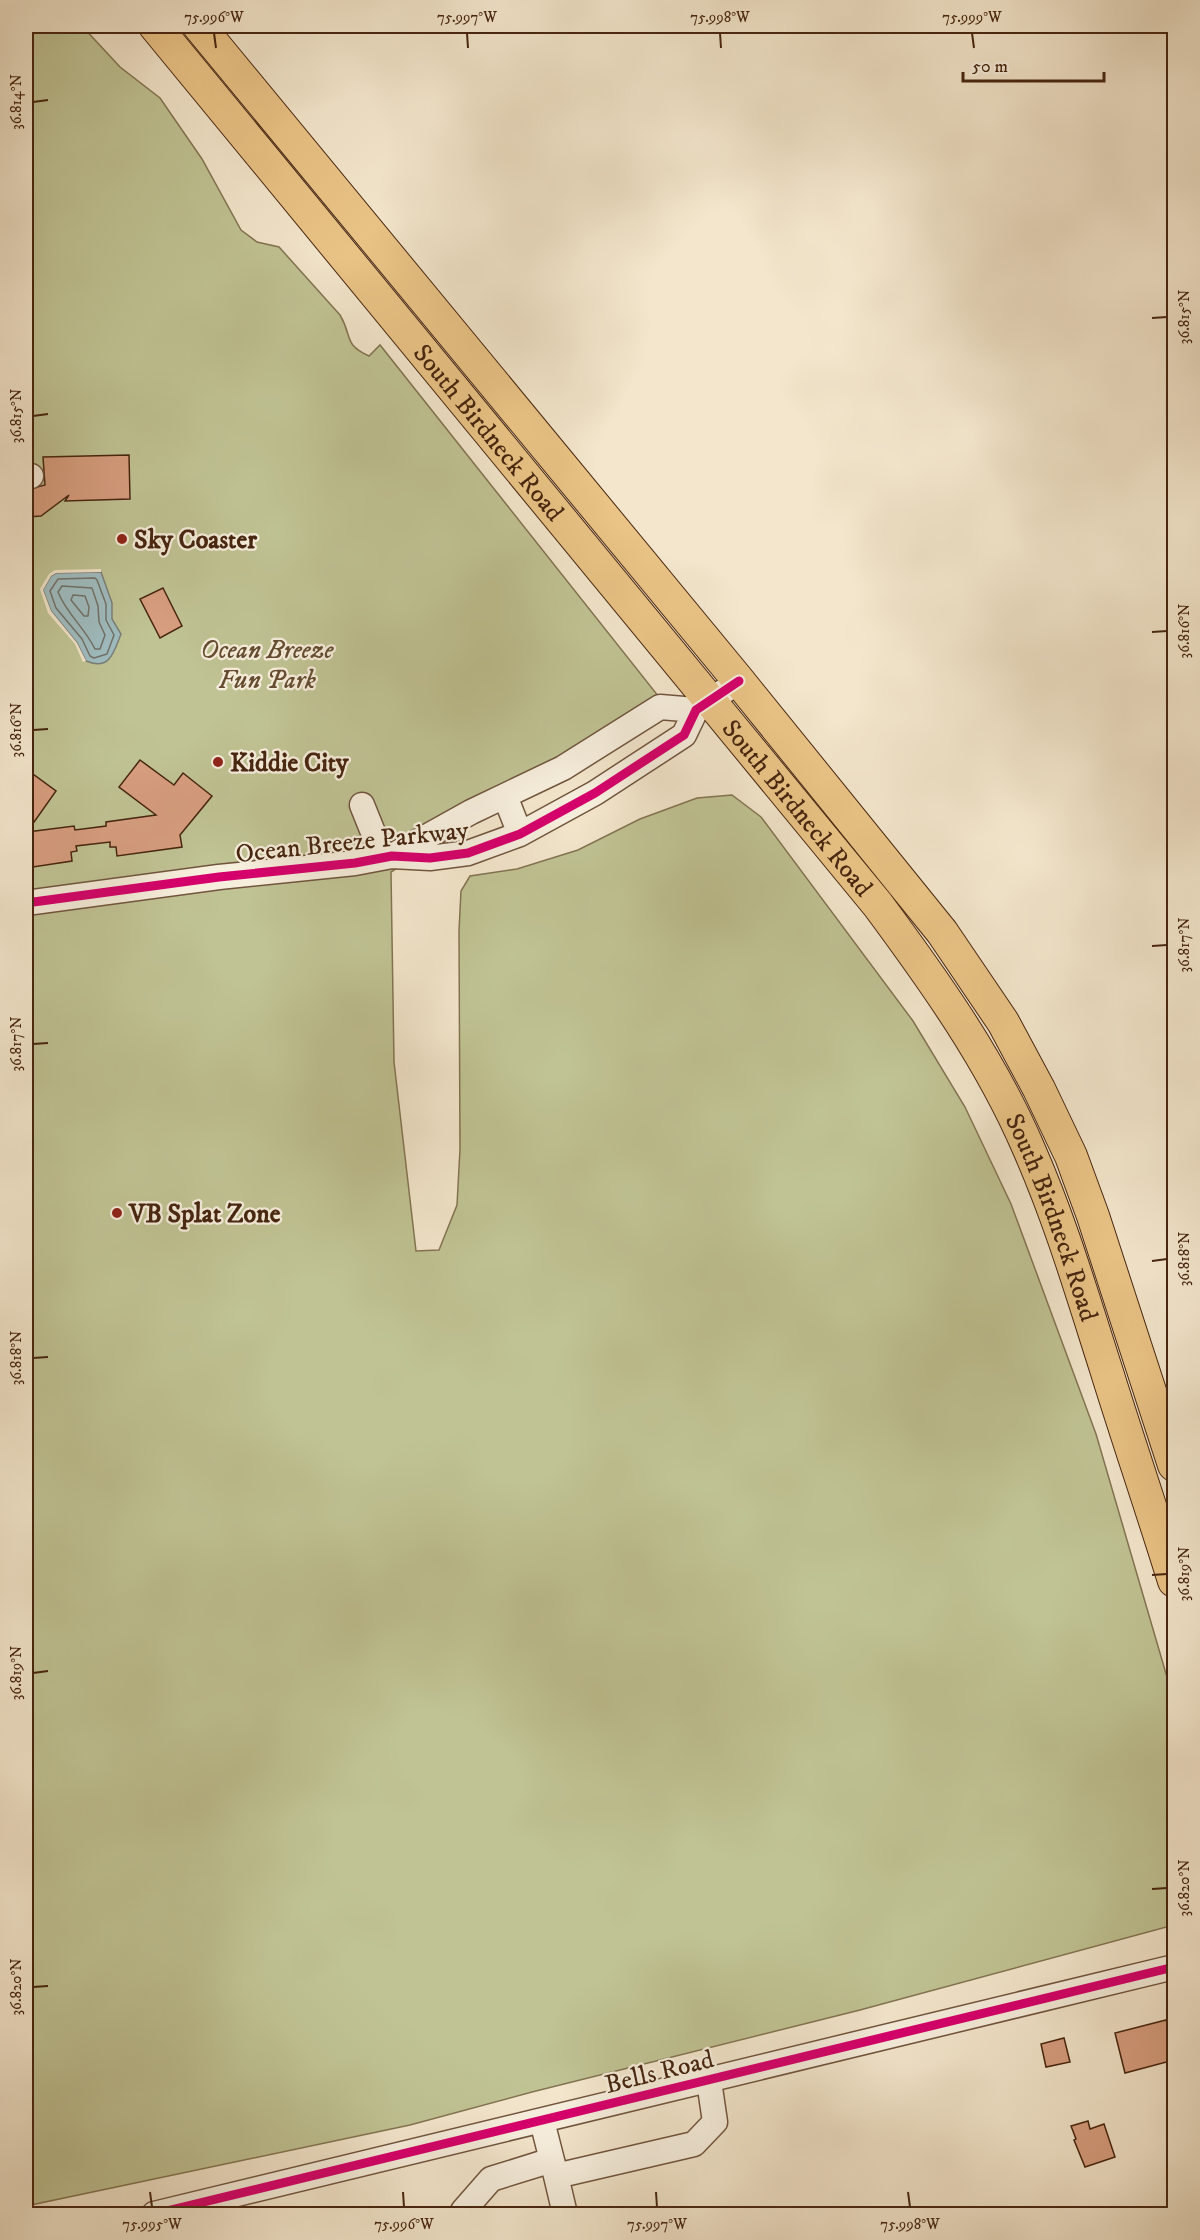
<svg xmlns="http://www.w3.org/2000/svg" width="1200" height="2240" viewBox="0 0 1200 2240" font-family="'IM FELL DW Pica',serif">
<rect width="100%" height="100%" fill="#f3e6cc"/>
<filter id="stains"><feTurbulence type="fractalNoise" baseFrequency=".00333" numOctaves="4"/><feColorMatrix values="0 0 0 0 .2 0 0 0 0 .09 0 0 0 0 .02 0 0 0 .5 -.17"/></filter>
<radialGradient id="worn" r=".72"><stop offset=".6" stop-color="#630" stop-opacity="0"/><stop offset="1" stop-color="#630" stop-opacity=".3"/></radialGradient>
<!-- green -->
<path fill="#c0c394" stroke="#837452" stroke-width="1.5" d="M26,26H82L120,67L160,98L202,159L241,230L257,242L279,247L340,315C353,337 343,344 369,356L380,345L659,697L391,872L394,1062L416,1251L439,1250L457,1205L460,1149L459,931L461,891L470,876L517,869L578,850L640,819L697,798L732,795L761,817L913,1021L965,1107L1011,1204L1096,1434L1174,1701V1925L860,2010L532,2092L410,2125L26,2206Z"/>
<!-- water -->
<path fill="#9fbdc1" stroke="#7b807a" stroke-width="1.5" d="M101,572L112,603V619L121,634C114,652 110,671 86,661L77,643L51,611L43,590L51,576L56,573Z"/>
<!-- pier -->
<path fill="#f3e6cc" d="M101,569V572L56,573L51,576L43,590L51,611L77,643L86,661L83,662L75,644L48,613L40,589L49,574L55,570Z"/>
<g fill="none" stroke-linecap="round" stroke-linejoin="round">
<!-- shore -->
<path stroke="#727168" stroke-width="1.5" d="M95,578L97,580L106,604V620L114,635L107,654L94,658L90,656L82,639L56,608L50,591L58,579Z
M62,586L92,588L98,606L99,622L105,635L100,649H95C85,628 66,613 58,592Z
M73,595L85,596L89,607L88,616H84L71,600Z"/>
</g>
<!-- building -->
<path fill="#d79e7f" stroke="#46250f" stroke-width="1.5" d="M129,455L130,499L65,501L69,495L41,516L26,517V490L45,485L43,457Z
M163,588L182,626L160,638L140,599Z
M140,760L174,785L183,773L212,796L180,835L182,847L117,856L116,847H110V842L76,846L77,851L71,852L72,861L33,867L31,853L26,854V769L56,791L27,832L74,826L75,830L106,826V822L156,815L119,787Z
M1166,2020L1174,2047L1171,2048L1174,2060L1125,2073L1115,2033Z
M1064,2038L1070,2062L1046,2067L1041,2044Z
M1088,2121L1090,2129L1104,2124L1115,2157L1085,2167L1074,2140L1076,2139L1071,2126Z"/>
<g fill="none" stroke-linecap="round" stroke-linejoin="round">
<!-- minor casing -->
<g stroke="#71553e" stroke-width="27">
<path id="minor" d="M26,476H31
M505,796L520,834
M362,805L383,857
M392,856L471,812L563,768L660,707L696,710
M26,903L219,877L355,863L392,856L430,858L468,853L520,834L595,793L684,735L696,710L739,681
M542,2121L556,2176L694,2144L715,2122L709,2081
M556,2176L565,2214
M154,2214L1174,1967
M463,2214V2211L491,2179L552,2160"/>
</g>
<!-- major casing -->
<g stroke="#46250f" stroke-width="34">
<g id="major">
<path id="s1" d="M155,26L878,905C935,982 990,1059 1028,1147C1060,1219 1082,1294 1106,1369C1128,1440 1152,1510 1174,1581"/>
<path d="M199,26L739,681L942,932L1003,1022L1039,1089L1071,1156L1093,1216L1174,1465"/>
</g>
</g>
<!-- minor -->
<use href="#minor" stroke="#f7efde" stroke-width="24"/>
<!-- major -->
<use href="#major" stroke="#eac386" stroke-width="32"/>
<!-- cycleway casing -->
<g stroke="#f7efde" stroke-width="13">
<path id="cycleway" d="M26,903L219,877L355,863L392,856L430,858L468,853L520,834L595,793L684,735L696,710L739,681
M154,2214L1174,1967"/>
</g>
<!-- cycleway -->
<use href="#cycleway" stroke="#d6006c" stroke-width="9"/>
</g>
<!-- ticks -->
<path fill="none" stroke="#46250f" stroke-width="2" d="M214,33L216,48M467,33L468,48M720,33L721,48M972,33L974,48M33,102L48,100M1152,318L1167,317M33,416L48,414M1152,632L1167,631M33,730L48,729M1152,946L1167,945M33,1044L48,1043M1152,1261L1167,1259M33,1358L48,1357M1152,1575L1167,1574M33,1673L48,1671M1152,1889L1167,1888M33,1987L48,1986M150,2192L152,2207M403,2192L404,2207M656,2192L657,2207M908,2192L910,2207"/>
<!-- markers -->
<g fill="#8f2418" stroke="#f7efde" stroke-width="2">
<circle cx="122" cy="539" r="6"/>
<circle cx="218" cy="762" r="6"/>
<circle cx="117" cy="1213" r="6"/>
</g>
<g text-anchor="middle" stroke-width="4.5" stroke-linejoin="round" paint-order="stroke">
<!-- street labels -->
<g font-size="26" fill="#46250f" stroke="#f7efde">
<text dy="9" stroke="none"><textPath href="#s1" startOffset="526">South Birdneck Road</textPath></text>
<text dy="9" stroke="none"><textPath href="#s1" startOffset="1012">South Birdneck Road</textPath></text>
<text transform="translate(352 841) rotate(-6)" y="9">Ocean Breeze Parkway</text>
<text dy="9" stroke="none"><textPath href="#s1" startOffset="1498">South Birdneck Road</textPath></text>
<text transform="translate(659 2071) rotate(-14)" y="9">Bells Road</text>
</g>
<!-- poi labels -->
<g font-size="26" font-weight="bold" fill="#46250f" stroke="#f7efde" text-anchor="start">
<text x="134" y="548">Sky Coaster</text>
<text x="230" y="771">Kiddie City</text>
<text x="129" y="1222">VB Splat Zone</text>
</g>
<!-- park labels -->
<g font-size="26" font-style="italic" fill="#644c30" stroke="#f7efde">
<text x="267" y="658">Ocean Breeze<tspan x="267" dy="30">Fun Park</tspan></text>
</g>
</g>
<!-- margin -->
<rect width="1200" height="2240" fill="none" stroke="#f3e6cc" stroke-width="66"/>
<!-- scale -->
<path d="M963 72v9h141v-9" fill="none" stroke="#46250f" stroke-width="3"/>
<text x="972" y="72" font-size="18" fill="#46250f" stroke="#f7efde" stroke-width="4.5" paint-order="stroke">50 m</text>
<rect x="33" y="33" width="1134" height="2174" fill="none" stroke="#46250f" stroke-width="2"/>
<g font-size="15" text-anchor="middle" fill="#46250f">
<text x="214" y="22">75.996°W</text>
<text x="467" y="22">75.997°W</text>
<text x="720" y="22">75.998°W</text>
<text x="972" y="22">75.999°W</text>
<text transform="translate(16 102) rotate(-90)" y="5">36.814°N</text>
<text transform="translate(1184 317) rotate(-90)" y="5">36.815°N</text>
<text transform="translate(16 416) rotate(-90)" y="5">36.815°N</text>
<text transform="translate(1184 631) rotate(-90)" y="5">36.816°N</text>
<text transform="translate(16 730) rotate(-90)" y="5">36.816°N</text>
<text transform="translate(1184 945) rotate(-90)" y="5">36.817°N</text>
<text transform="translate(16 1044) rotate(-90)" y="5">36.817°N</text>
<text transform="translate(1184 1259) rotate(-90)" y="5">36.818°N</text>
<text transform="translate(16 1358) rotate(-90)" y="5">36.818°N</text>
<text transform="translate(1184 1574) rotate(-90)" y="5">36.819°N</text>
<text transform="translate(16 1673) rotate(-90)" y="5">36.819°N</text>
<text transform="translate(1184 1888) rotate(-90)" y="5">36.820°N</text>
<text transform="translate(16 1987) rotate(-90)" y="5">36.820°N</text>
<text x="152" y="2229">75.995°W</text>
<text x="404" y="2229">75.996°W</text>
<text x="657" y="2229">75.997°W</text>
<text x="910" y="2229">75.998°W</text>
</g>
<rect width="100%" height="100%" filter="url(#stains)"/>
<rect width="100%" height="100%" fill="url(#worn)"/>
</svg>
